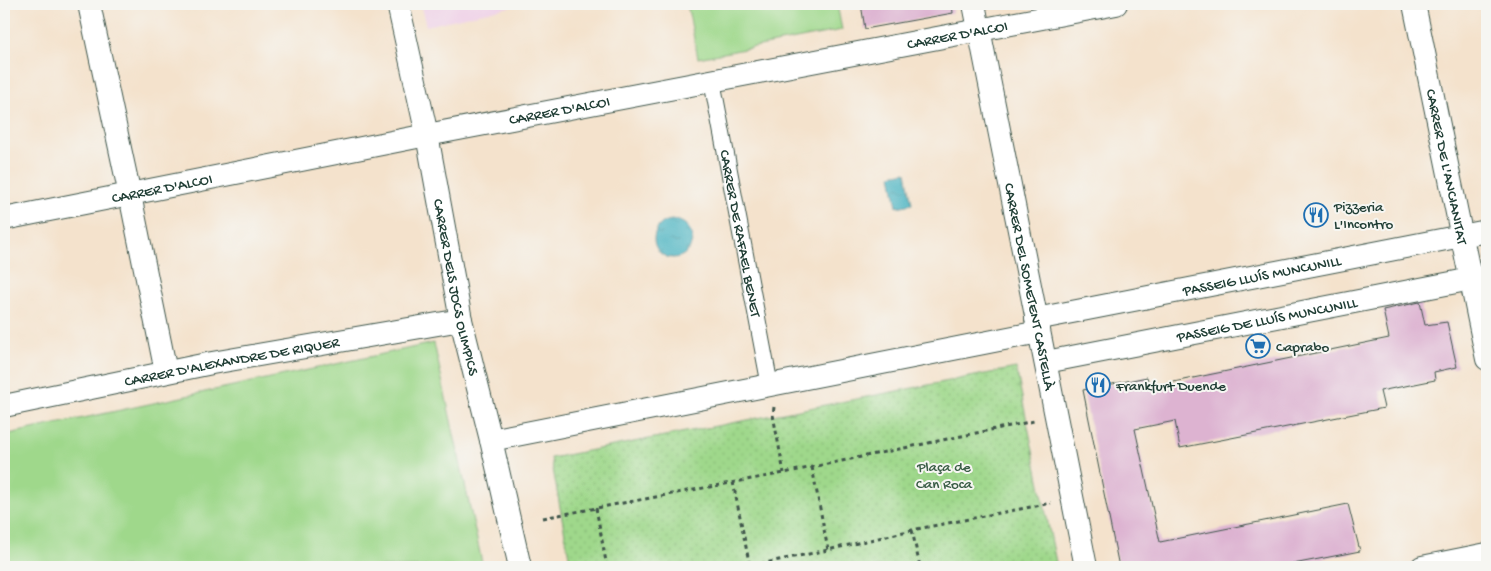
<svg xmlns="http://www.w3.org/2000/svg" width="1491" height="571" viewBox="0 0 1491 571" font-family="'Gochi Hand',sans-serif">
<defs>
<pattern id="park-dots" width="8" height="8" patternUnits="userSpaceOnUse" patternTransform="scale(1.25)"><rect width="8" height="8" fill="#9fd88b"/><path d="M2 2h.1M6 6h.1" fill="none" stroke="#88ba79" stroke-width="1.8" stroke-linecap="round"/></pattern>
<pattern id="water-ripples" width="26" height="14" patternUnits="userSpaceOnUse" patternTransform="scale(1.25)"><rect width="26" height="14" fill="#42b0bf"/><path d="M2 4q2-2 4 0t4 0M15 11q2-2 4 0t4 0" fill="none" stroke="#37909c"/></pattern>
</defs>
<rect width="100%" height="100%" fill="#f6f6f2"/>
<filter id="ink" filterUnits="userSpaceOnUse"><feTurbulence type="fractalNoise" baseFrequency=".02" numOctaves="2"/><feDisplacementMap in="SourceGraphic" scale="10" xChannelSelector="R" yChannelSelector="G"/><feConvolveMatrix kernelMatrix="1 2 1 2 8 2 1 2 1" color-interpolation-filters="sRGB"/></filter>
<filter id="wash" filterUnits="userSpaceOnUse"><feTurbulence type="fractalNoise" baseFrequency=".0096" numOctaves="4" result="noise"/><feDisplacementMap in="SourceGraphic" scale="20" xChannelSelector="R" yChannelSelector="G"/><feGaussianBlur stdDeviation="1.12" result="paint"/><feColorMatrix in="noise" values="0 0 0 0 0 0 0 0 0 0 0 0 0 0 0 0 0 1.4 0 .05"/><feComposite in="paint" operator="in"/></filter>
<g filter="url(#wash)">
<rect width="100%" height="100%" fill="#f4e2cc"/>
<!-- built -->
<path fill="#efd0e7" d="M421,4H522L426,26Z"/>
<!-- grass -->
<path fill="#9fd88b" stroke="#5f8a60" d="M687,4H837L842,30L698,58Z
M434,343L483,567H4V435Z"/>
<!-- park -->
<path fill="url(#park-dots)" stroke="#5f8a60" d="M1016,368L1057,567H571L551,458Z"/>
<!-- water -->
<path fill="url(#water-ripples)" stroke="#30767a" d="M906,172L912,204L897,207L891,175Z
M654 239a19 19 0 1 1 38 0a19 19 0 1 1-38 0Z"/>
<g id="blocks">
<!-- building -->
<path fill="#ddb3d1" d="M861,4H952L953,13L865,29Z
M1420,302L1425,325L1447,322L1457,367L1434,372L1435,380L1380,391L1384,408L1180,448L1175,421L1135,429L1160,542L1348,504L1360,551L1278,567H1119L1083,390L1147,377L1149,387L1389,338L1383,310Z"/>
</g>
</g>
<g filter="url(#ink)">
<use href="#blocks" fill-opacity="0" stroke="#3f564b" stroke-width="1"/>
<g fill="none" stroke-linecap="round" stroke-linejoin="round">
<!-- pedestrian casing -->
<g stroke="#3f564b" stroke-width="18">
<g id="pedestrian">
<path id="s1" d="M712,81L770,386"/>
</g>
</g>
<!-- minor casing -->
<g stroke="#3f564b" stroke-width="24">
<g id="minor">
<path d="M89,4L130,195L166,372"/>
<path id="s2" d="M398,4L427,135L461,320L491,440L520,567"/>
<path id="s3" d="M974,4L1086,567"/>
<path id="s4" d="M1414,4L1487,359"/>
<path id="s5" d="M4,219L427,135L1116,4"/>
<path id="s6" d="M1036,319L1487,231"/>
<path id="s7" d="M1046,362L1487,276"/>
<path id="s8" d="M4,406L212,363L461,320"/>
<path d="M491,440L1039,332"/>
<path d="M1422,567L1487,554"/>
</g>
</g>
<!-- path -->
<path stroke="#3f564b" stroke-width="3" stroke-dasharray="4 4" stroke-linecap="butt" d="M774,407L773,415L784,473
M812,467L828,550
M733,482L750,567
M596,508L607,567
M543,518L784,473L1034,421
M912,530L920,567
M745,567L828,550L912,530L1051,503"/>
<!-- pedestrian -->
<use href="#pedestrian" stroke="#fff" stroke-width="16"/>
<!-- minor -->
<use href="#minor" stroke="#fff" stroke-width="22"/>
</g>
</g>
<!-- icons -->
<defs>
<g id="restaurant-ring" transform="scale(1.25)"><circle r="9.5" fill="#f6f6f2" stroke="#1f6fb2" stroke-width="1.5"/><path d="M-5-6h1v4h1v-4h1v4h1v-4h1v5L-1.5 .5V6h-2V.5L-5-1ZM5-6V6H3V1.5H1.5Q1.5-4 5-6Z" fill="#1f6fb2"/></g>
<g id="supermarket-ring" transform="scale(1.25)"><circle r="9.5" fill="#f6f6f2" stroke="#1f6fb2" stroke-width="1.5"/><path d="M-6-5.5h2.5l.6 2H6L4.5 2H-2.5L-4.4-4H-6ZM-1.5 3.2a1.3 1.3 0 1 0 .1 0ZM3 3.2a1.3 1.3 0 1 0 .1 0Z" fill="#1f6fb2"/></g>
</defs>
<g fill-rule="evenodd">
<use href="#restaurant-ring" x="1316" y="215"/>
<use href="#supermarket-ring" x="1258" y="346"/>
<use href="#restaurant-ring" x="1098" y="385"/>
</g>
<g text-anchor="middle" stroke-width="4" stroke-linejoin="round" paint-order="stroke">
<!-- street labels -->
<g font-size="15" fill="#1f3d34" stroke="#f6f6f2">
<text dy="5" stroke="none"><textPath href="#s5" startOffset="971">CARRER D'ALCOI</textPath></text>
<text dy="5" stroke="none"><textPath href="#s5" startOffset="566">CARRER D'ALCOI</textPath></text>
<text dy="5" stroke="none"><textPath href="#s4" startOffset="166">CARRER DE L'ANCIANITAT</textPath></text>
<text dy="5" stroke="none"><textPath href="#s5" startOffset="161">CARRER D'ALCOI</textPath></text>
<text dy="5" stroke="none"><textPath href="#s1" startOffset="155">CARRER DE RAFAEL BENET</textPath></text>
<text dy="5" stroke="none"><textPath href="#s6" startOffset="230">PASSEIG LLUÍS MUNCUNILL</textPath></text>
<text dy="5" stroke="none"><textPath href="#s3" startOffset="288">CARRER DEL SOMETENT CASTELLÀ</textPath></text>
<text dy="5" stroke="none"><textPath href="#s2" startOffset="289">CARRER DELS JOCS OLIMPICS</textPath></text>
<text dy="5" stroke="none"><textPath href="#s7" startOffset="225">PASSEIG DE LLUÍS MUNCUNILL</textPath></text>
<text dy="5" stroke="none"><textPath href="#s8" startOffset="232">CARRER D'ALEXANDRE DE RIQUER</textPath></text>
</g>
<!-- poi labels -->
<g font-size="15" fill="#1f3d34" stroke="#f6f6f2" text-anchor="start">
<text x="1334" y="211">Pizzeria<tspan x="1334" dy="17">L'Incontro</tspan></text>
<text x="1276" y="351">Caprabo</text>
<text x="1116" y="390">Frankfurt Duende</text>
</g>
<!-- park labels -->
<g font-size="15" fill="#395c45" stroke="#f6f6f2">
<text x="944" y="471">Plaça de<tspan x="944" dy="17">Can Roca</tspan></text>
</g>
</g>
<!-- margin -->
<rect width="1491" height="571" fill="none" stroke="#f6f6f2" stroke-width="20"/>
</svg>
